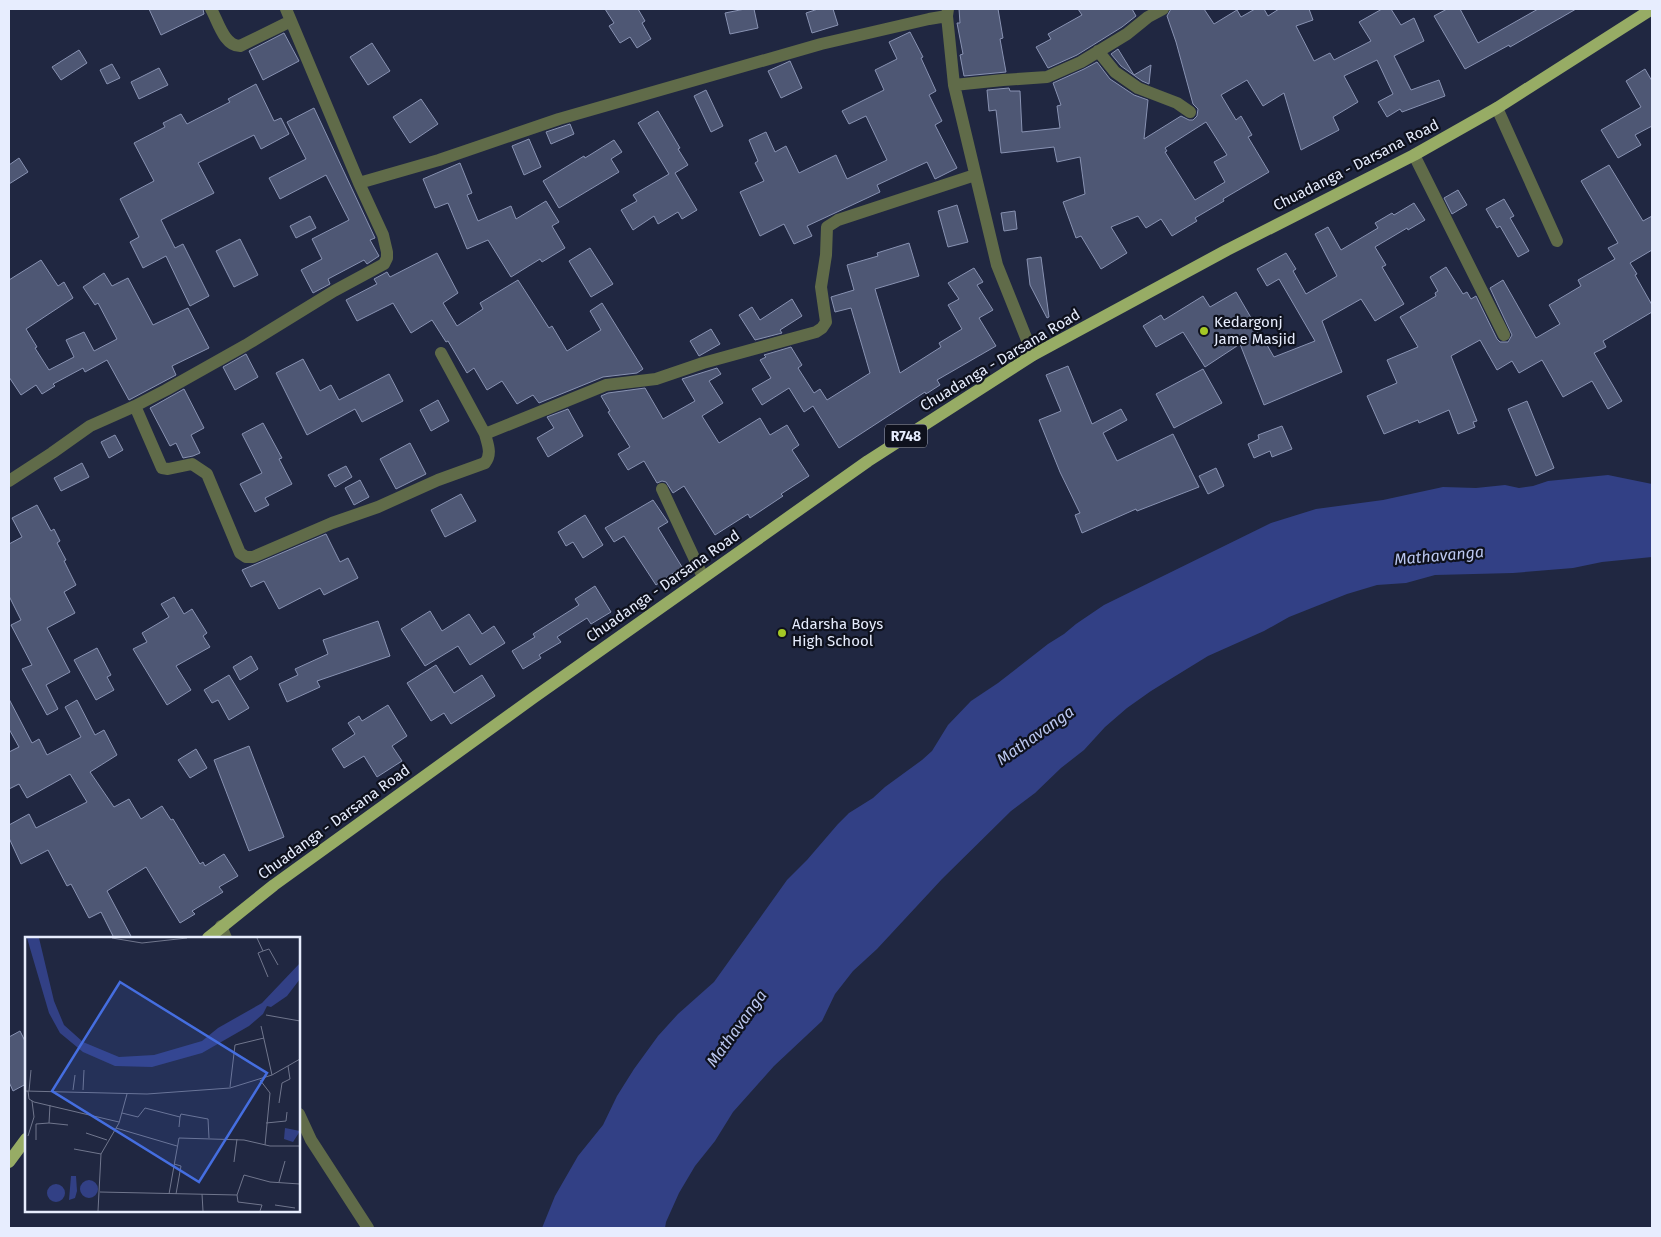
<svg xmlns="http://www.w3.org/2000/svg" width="1661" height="1237" viewBox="0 0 1661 1237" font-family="'Fira Sans',sans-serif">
<rect width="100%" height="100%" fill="#202741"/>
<!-- water -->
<path fill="#324085" d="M1608,475L1652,484V557L1602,562L1573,568L1513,573L1435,575L1406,583L1377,585L1347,594L1289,617L1264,631L1208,656L1151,691L1127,708L1105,727L1084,750L1061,768L1035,793L1011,811L942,879L877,949L853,971L835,994L822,1021L774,1066L733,1112L715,1141L695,1166L679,1193L666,1222L665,1228H542L555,1196L578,1156L603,1125L617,1096L634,1069L658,1036L678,1014L714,982L787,880L807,860L838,824L849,813L873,798L885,787L922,760L932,751L948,725L971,701L998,683L1048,644L1064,634L1076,624L1104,605L1271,523L1316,509L1383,500L1443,487L1476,488L1505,485L1519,488L1533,486L1548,481Z"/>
<!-- building -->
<path fill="#4e5774" stroke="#8892b2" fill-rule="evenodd" d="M149,9H203L204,14L161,35Z
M605,9H638L645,21L642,23L651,39L637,48L630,37L620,43L609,26L614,23Z
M745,9H754L758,28L730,34L725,13Z
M818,9H833L838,25L812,33L806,13Z
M959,9H998L1003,38L1000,39L1006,72L964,76L960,55L963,54L957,23H960Z
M1078,9H1132L1136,16L1122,27L1077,55L1048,68L1036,47L1051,39L1048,34L1082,15Z
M1171,9H1204L1214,24L1237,10L1241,17L1255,9H1264L1268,16L1279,9H1309L1313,20L1296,26L1314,61L1330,53L1334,60L1371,41L1359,22L1382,9H1391L1401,25L1414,18L1424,41L1394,56L1411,90L1439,80L1445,96L1402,112L1400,109L1387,117L1378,102L1393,94L1377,60L1344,76L1358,102L1333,117L1339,130L1301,150L1284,93L1263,106L1247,80L1221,95L1236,120L1241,116L1252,135L1248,137L1269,172L1223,199L1224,201L1195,218L1197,221L1172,236L1161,219L1146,228L1138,216L1111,227L1127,253L1101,269L1081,236L1076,238L1063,202L1085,194L1080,157L1057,162L1054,147L1001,153L996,110L989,111L987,90L1009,88L1010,91H1020L1022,132L1060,128L1057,106L1061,105L1053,83L1084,69L1097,62L1110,79L1134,95L1148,100L1144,139L1181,116L1189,120H1193L1197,116L1198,109L1193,104L1176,42L1167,16ZM1206,122L1227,155L1214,162L1225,182L1195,200L1165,152L1167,151L1165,148Z
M1447,9H1460L1478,43L1538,9H1576L1510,47L1509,45L1465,69L1434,16Z
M910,32L923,57L921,58L936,91L929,95L942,121L935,125L957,168L935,179L927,162L877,185L880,192L807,226L812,236L794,244L784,224L760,236L740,192L764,181L755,163L758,161L749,140L766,132L775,152L786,146L799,173L836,155L847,179L887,160L866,116L849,124L842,111L884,90L875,70L897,59L889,42Z
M284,33L299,61L263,80L249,51Z
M372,43L390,71L368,85L350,57Z
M1118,49L1134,75L1151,65L1149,84L1142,81L1121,66L1111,54Z
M79,50L87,63L61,80L52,67Z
M790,61L802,88L781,98L768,71Z
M112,64L120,78L107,84L100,70Z
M159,68L168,85L139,99L131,82Z
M1645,69L1652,81V126L1635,135L1641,145L1618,158L1601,130L1641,107L1626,81Z
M256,84L274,121L281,118L289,134L261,149L254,135L198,163L214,193L161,220L175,248L183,244L209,296L190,306L166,256L143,268L130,242L139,237L120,199L154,181L134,143L165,127L163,123L181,114L187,124L230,102L228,99Z
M706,90L723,126L711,132L694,96Z
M421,99L438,124L410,143L393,117Z
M314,108L375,238L370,240L379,256L367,264L364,260L328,279L330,284L313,293L301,270L322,259L312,239L349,220L326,175L280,199L269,178L306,159L287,122Z
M658,111L680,148L678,149L688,165L675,173L697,210L682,219L678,212L658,224L654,216L633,230L621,210L637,201L633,195L669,174L638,123Z
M570,124L574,134L551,144L546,132Z
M529,139L541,167L524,175L512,146Z
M614,140L622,152L611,159L619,172L559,208L543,181L584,156L585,158Z
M19,158L28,172L9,184V165Z
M460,163L472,193L467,195L478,221L511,206L516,219L546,201L559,222L552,226L565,248L542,262L540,259L511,277L488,240L467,249L448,203L435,208L423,179Z
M1609,165L1643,221L1652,216V250L1630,263L1637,274L1635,275L1652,305V312L1603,341L1606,347L1594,353L1622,401L1608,409L1592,381L1563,397L1542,360L1519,373L1512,361L1497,370L1480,340L1451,356L1477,421L1473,422L1475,427L1458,434L1449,410L1419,423L1418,420L1384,434L1367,396L1397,383L1387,360L1418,347L1400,317L1436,296L1435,293L1438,291L1430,277L1446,267L1463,294L1467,292L1471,299L1476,296L1497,339L1500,342H1508L1512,335L1490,288L1503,280L1536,338L1560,324L1549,305L1581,286L1578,280L1615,259L1608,248L1618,243L1581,181Z
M1458,190L1467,205L1452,214L1444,198Z
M1504,199L1514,216L1510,218L1529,251L1518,257L1500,226L1497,228L1486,209Z
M1414,203L1425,220L1408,230L1407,228L1375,247L1386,265L1382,267L1404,304L1375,321L1361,299L1322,321L1342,372L1264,405L1240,344L1205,367L1183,332L1156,347L1143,326L1161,315L1164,320L1203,296L1210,307L1236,292L1274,357L1315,341L1279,279L1267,286L1257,269L1286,253L1296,269L1293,271L1306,294L1337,276L1315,234L1328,227L1341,250L1378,228L1375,223L1392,213L1394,215Z
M957,205L968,242L948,247L938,211Z
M1015,211L1017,229L1004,231L1001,213Z
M310,216L316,228L296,238L290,226Z
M240,239L258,275L234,287L216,251Z
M909,243L919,276L875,289L900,373L941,347L939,343L962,329L948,305L959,299L948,283L974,268L983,282L977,285L993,310L979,318L996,346L937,380L940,385L926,394L925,392L839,448L813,406L804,412L789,388L762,405L752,389L771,378L760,360L766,357L764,355L791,347L802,365L798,368L814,393L820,389L827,400L870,373L851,308L835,312L831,297L854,290L847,265L878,256L877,253Z
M590,248L613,284L591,297L569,261Z
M437,253L458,293L443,303L457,326L483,309L480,303L518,280L549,328L552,326L567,351L601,330L590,311L602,303L643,369L637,373L603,377L539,403L533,395L517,404L502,381L487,390L474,368L467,373L448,341L446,342L432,320L411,333L393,303L357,321L346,300L377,284L374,279L387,272L390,277Z
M1041,257L1049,317L1047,318L1030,285L1027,259Z
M41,260L58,286L64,282L73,298L26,329L37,347L35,348L49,370L74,357L66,340L84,332L94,351L117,339L98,303L95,305L83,287L104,273L112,286L128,278L153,325L188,308L209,348L172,366L176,375L129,400L107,360L85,372L83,368L53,384L55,386L42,394L36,385L21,395L9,377V280Z
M792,299L802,316L780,330L782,333L755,340L739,315L752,307L760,320Z
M711,329L720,344L699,356L690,341Z
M246,354L258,377L235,390L223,367Z
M303,359L320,391L331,385L339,400L389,374L403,401L362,422L355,409L307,435L276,373Z
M1068,366L1092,424L1121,409L1127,420L1103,433L1117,461L1173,434L1199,487L1137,511L1136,509L1082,533L1075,515L1080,513L1060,472L1039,420L1061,411L1046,375Z
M717,368L721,374L709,381L723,403L702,416L719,443L760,418L770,435L787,425L799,445L792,450L809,476L781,494L783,496L750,518L748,514L715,535L684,486L673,493L666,482L662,481L657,483L644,461L628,470L618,454L630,447L608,412L610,411L601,396L608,393L645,388L663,419L695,401L682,379Z
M1203,369L1222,403L1174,428L1156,394Z
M184,389L204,428L191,435L200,453L193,456L183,458L176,443L170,446L150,408Z
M438,400L449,421L431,431L420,410Z
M1527,401L1554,468L1536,476L1508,409Z
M568,409L583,436L548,457L537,438L554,428L547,417Z
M263,423L282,458L279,459L292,484L265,498L269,505L255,512L240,484L262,473L242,434Z
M1282,426L1292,449L1272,457L1270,451L1254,458L1248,444L1259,439L1258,435Z
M115,435L123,450L109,458L101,442Z
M410,443L426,474L396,489L380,459Z
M82,463L89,477L61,491L54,478Z
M346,466L352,477L335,487L328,475Z
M1216,468L1224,486L1208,494L1199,476Z
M360,480L369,497L354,505L345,488Z
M461,494L476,521L445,537L431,510Z
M653,500L668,522L658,528L682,567L656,585L624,536L614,542L605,528Z
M37,505L51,531L54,529L60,541L57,543L66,560L64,561L76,585L64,592L75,613L47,628L70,672L46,685L58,709L47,715L22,669L32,665L11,625L21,620L9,596V544L22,537L12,518Z
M585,515L603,545L583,558L573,542L566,546L558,532Z
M326,534L340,562L348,558L358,578L324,595L320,588L279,609L264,581L251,587L242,570Z
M595,586L611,612L591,624L587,618L557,637L561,642L539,655L541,658L523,669L512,651L535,637L533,634L579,605L575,599Z
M174,597L184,614L192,609L207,633L203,636L210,647L176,666L191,690L167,705L133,649L147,642L142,633L169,617L161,604Z
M430,611L442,631L469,614L482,634L494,626L505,643L470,665L458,646L425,666L401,629Z
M378,621L390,656L317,681L320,687L287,702L279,684L298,675L295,669L328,654L323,640Z
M97,648L111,675L107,677L114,690L96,700L74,660Z
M251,656L258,669L240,680L233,667Z
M436,665L454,693L482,675L495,696L451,724L444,713L431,721L407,683Z
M229,675L249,708L229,720L218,700L212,703L204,690Z
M9,699L32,743L39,739L47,755L81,737L65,707L77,700L95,735L104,730L117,755L90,772L114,807L129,799L141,819L162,806L171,820L173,819L200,864L203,862L205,866L224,854L238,876L219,887L223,892L192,911L195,914L180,923L146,867L107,891L132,938H114L101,912L89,918L71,884L67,886L48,850L21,864L9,838V825L29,814L36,828L87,802L70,774L27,798L19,784L9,789V752L19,747L9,729Z
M388,705L407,736L392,746L402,761L377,777L364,756L344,768L332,749L355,734L348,723L359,716L362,721Z
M249,746L284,837L249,851L214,760Z
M196,749L207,768L190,778L178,760Z
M20,1031L26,1043V1084L13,1091L9,1082V1037Z"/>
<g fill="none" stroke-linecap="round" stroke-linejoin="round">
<!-- minor -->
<path stroke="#606b49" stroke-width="12" d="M211,9C218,21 224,46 240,46L291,21
M948,9L947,16L954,85L997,265L1033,355
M1098,51L1115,72L1138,88L1177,103L1190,112
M954,85L1003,80L1047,77L1081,62L1127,34L1148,17L1163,9
M1497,108L1557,241
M1414,155L1504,335
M359,183L439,160L559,119L821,44L929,19L947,16
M441,353L485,434L606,385L656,379L703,363L816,332L822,328L826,322L821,287L826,255L827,227L838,220L975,175
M135,406L162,468L168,469L192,464L207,474L240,553L246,557H253L332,523L378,507L438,480L485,463C492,454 488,445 485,434
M9,481L52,453L90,426L135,406L166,390L246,345L334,291L384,264L387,258V252L383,235L359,183L286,9
M662,489L703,577
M221,926L226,938
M299,1114L311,1140L368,1228"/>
<!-- major -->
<path stroke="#97ac65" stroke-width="12" d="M208,938L274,885L533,698L868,461L1033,355L1227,250L1414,155L1497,108L1652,9
M9,1162L26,1139"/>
</g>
<!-- markers -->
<g fill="#a4c825" stroke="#0e111d" stroke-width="2">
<circle cx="1204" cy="331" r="5"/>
<circle cx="782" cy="633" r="5"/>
</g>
<g text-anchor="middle" stroke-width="4.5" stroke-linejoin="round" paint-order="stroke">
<!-- shield labels -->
<rect fill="#0e111d" stroke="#a6abba" stroke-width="1" x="885" y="424.5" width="42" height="23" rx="4"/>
<g font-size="14" font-weight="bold" fill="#e7edfe">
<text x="906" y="441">R748</text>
</g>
<!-- street labels -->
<g font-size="15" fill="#e7edfe" stroke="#0e111d">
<text transform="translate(1356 165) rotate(-27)" y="5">Chuadanga - Darsana Road</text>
<text transform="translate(1000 360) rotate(-31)" y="5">Chuadanga - Darsana Road</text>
<text transform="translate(663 586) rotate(-35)" y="5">Chuadanga - Darsana Road</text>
<text transform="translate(334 822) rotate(-36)" y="5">Chuadanga - Darsana Road</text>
</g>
<!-- poi labels -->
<g font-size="15" fill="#e7edfe" stroke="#0e111d" text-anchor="start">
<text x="1214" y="327">Kedargonj<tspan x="1214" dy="17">Jame Masjid</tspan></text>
<text x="792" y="629">Adarsha Boys<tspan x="792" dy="17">High School</tspan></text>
</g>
<!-- water labels -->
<g font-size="16" font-style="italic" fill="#bbc7f0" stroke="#0e111d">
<text transform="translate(1439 555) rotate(-5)" y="6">Mathavanga</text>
<text transform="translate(1035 735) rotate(-35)" y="6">Mathavanga</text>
<text transform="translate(736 1028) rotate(-54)" y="6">Mathavanga</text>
</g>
</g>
<!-- overview -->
<g transform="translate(25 937)">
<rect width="275" height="275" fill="#202741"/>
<path d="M2,1H14L29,64L39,88L58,105L94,120L129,118L177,104L193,91L237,66L275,26V42L262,59L246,70L242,69L238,77L224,89L177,116L127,130L90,129L58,115L35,96L24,76ZM260,191L275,194L268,205L259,202ZM46,239H51L52,254L50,261L44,263ZM55 252a9 9 0 1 1 18 0a9 9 0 1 1-18 0ZM22 256a9 9 0 1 1 18 0a9 9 0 1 1-18 0Z" fill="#324085"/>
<path fill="none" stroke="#70768d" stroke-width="1" d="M87,1L117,6L162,1M232,1L238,14L244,12L253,28M238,14L233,16L243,40M241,78L275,84M236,89L247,138M235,143L245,156L240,208M205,150L210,108L239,101M48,153L50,138M58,153L59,133M0,154L122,157L205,151L247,138L275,122M3,154L4,162L9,165L94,185M4,154L6,133M254,166L257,146L265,142L263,129M97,176L113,180L120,171L155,180L154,190M155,180L156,177L183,182L184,201M24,186L43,188M241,186L261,184L262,175M91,191L152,209M61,196L82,203M3,199L9,180L7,164M11,203V187L24,186L25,168M49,212L76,217M209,225L212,202M149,227L156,229L151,257M254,245L260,224M75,255L212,258L213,265L237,268L235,274M144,257L154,201L219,203L245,209H275M177,257L178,274M212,258L219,238L245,245L275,247M250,268L270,271M73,274L76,217L94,186L102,157"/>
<path fill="#456ee0" fill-opacity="0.15" stroke="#456ee0" stroke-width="2.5" d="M95,45L242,136L174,245L27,154Z"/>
<rect width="275" height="275" fill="none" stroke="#e7edfe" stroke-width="2.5"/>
</g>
<!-- border -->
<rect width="1661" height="1237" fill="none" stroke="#e7edfe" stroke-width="20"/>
</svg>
